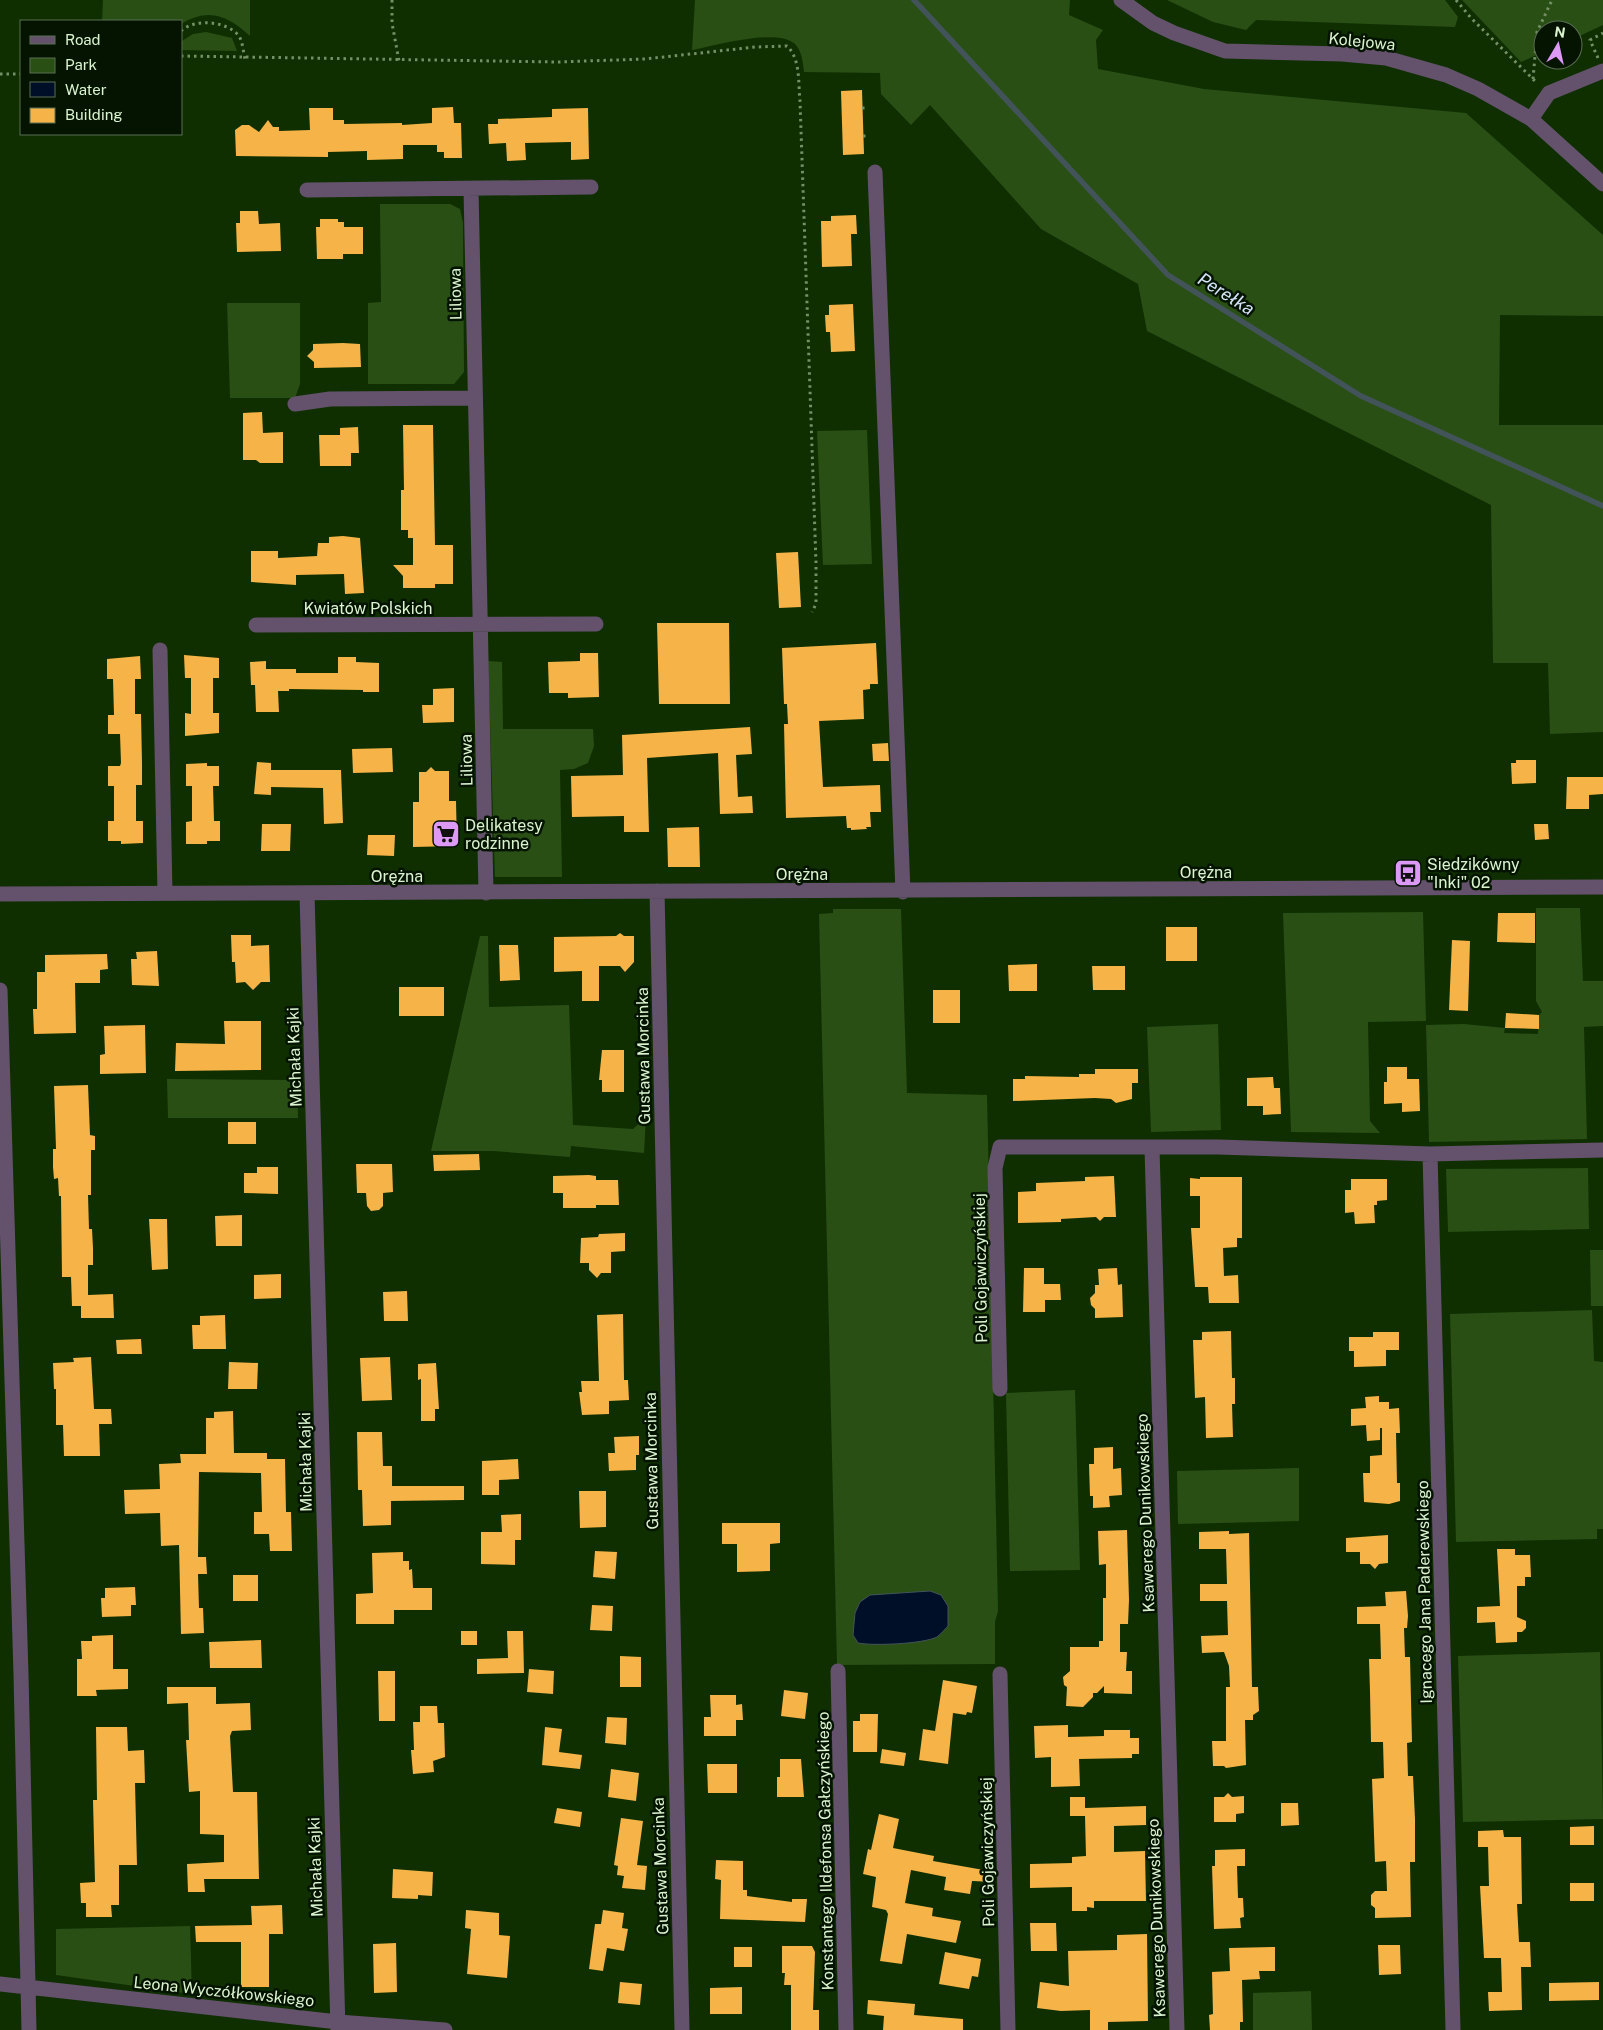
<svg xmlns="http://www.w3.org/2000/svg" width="1603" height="2030" viewBox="0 0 1603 2030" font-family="'Public Sans',sans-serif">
<rect width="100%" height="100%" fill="#0f2f00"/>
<!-- green -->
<path fill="#294f14" d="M103,0H250V36C228,16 209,7 181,24V21H102Z
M695,0H1070L1069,15L1103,30L1096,40L1098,69L1204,89L1466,113L1603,235V316L1500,315L1499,425H1603V732L1550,734L1548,663H1493L1491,505L1147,331L1138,284L1041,229L930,105L911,125L881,94L880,73L804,72C803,63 802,50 794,43C775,28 715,46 692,50Z
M1167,0H1445L1458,17L1455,27L1256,20L1246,30L1213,22Z
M1462,0H1603V25L1573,39V30H1543V52L1521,62Z
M206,32L232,38L237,51L181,50L182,41L193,34Z
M380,204H450L460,209L463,223L464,372L454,384H368V303L381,302Z
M227,303H300V384L295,398H230Z
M867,430L872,564L823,565L817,431Z
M488,661L502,662L503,729H593L594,746L588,763L574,769L560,770L562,877H495Z
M1536,908H1580L1583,981H1603V1026L1584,1027L1587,1139L1429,1142L1426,1025L1464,1024L1505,1028L1504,1033L1538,1034L1539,1015L1542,1012L1536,1001Z
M833,909H901L907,1093L987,1095L998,1611L995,1622V1664L837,1665L819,914L833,913Z
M1423,912L1426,1021L1368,1022L1370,1121L1380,1133L1291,1132L1283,913Z
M480,936H488L489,1007L569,1005L573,1125L633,1129L646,1117L644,1153L571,1146L570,1157L493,1151H431Z
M1218,1024L1221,1130L1151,1132L1147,1027Z
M167,1079L297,1080L298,1118H168Z
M1588,1168L1589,1229L1448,1232L1446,1169Z
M1590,1250H1603V1306H1591Z
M1592,1310L1594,1361L1603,1362V1529H1597V1539L1456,1542L1450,1314Z
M1075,1390L1080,1570L1010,1571L1006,1393Z
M1299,1468V1521L1178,1524L1177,1471Z
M1600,1652L1603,1819L1463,1822L1458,1656Z
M190,1926L192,1994L56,1975V1929Z
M1311,1991L1312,2030H1253V1993Z"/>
<!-- water -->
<path fill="#000f28" stroke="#42545a" d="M930,1591L941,1595L948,1606V1626C945,1629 941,1634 937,1637C923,1644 873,1646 858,1643L853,1635L855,1613L860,1602L870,1595Z"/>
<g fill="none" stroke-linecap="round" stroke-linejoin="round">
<!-- stream -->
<path stroke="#42545a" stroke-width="5.5" d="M914,0L1168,275L1361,396L1603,506"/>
</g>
<!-- building -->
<path fill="#f5b348" d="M862,90L864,154L843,155L841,91Z
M453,107L454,123H461L462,158H444V152H437V145H403V159L367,160V151L328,152V157L236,156L235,130L242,125H249L259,132L268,120L273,127H279V131L310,130L309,108H333V120H344V124L402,123V125L432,123V108Z
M588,108L589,159L571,160V142L525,143L526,160L507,161L506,143L489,144L488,124H498V119L552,117V109Z
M240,211H258L259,224L280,223L281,251L237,252L236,223H240Z
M856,215L857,234H851L852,266L822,267L821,221H831V216Z
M320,219H338V222H344V227H363V254H343V259H317L316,227H320Z
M853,304L855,351L831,352L830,332H826L825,315H829V305Z
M343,343L360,344L361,367L314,368V362L307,356L313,350V344Z
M262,412L263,433L283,432V463H260L256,460H243V413Z
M403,425H433L435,545H453V584H435V588H403V576L393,565H413V538H408V530H401V490H404Z
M358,427L359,453H351V466H320L319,435H340V428Z
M343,536L360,538L364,593L345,594L344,574L296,575V585L251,582V551H278V558L317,556L318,543H329V537Z
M798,552L801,607L779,608L776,553Z
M657,623H729L730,704H659Z
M876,643L878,684H870V689L863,690L864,719L819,721L823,787L880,785L881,812H870L871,827H866L867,829L851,830V828H847L846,816L786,818L784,724H788L787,704H784L782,648Z
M580,653H598L599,697L568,698V693H549L548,662L580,661Z
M184,655L219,658V678H213V713H219V733L185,736V713L191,714V678H185Z
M140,656L141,679H135V714H141L142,763V785H136V821H143V843L121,844V841H108V821H114V786H108V766H120L121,763L120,734H108V715H114L113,679H107V659Z
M338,657H356V662L379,663V692H363V690L289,689V691H278L279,712H256L255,685H251L250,662L266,661V669H296V673H338Z
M454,688V722L423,723L422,705H433V689Z
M750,727L752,754L736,755L738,797L752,796L753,813L720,814L718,753L647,758L649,832H624V816L572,817L571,776L623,775L622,735Z
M888,743L889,761H873L872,744Z
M392,748L393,772L353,773L352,749Z
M1516,760H1536V783L1512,784L1511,763H1516Z
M257,762L271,763V770H341L343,823L324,824L323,788L271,787V795L254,794Z
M207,763V766H219V786H213L214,821H220V841H207V844H186V822L192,821V786H186V764Z
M431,767L435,771H449V801H456L457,846L413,847V802H419V772H426Z
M1567,777H1603V794L1589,795V809H1566Z
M262,824H291L290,851H261Z
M1534,824H1548L1549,839L1535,840Z
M699,827L700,867H668L667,828Z
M368,835H395L394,856L367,855Z
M1498,913H1535V943L1497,942Z
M1166,927H1197V961H1166Z
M620,933L624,936H634V962L625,972L620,966H599V1001H582V971L554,972V937L616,936Z
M231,935H251V946L269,945L270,982H261L253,990L245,982L236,983L235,962H232Z
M1452,940L1470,941L1468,1011L1449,1010Z
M499,945H518L520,980L500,981Z
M157,951L159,986L132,985L131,959H137L136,952Z
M107,954L108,969L100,970V983H75L76,1033L34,1034L33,1009H37V972H45V955Z
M1037,964V991H1009L1008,965Z
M1092,966H1125V990H1093Z
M399,987H444V1016H399Z
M933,990H960V1023H933Z
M1506,1013L1539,1015V1029L1505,1028Z
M224,1021H261V1070L175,1071L176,1043L225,1044Z
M145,1025L146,1073L100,1074V1055L105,1054L104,1026Z
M602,1050H624V1092H602V1080H599Z
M1387,1067H1407V1079H1419L1420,1111L1402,1112V1103L1384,1104V1082H1387Z
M1095,1069H1138V1083H1132V1099L1116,1103L1111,1099L1095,1098L1013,1101V1079H1025V1076L1079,1077V1074H1095Z
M1273,1077L1274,1088H1280L1281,1114L1263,1115V1106H1247V1078Z
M88,1085L90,1135L95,1136V1150H91V1195H88L89,1229H92L93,1248V1265H88V1295L113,1294L114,1318H81V1306H72L71,1277H62L61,1196H59L58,1178L54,1179L53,1167V1149H56L54,1086Z
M228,1122H256V1144H228Z
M479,1154L480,1170L434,1171L433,1155Z
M356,1164H392L393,1192L383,1193V1206L379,1210L371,1211L367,1206L366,1193H357Z
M257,1167H278V1194L244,1193V1173H257Z
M589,1175L596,1176V1180H618L619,1205H596V1208H563V1193H553V1176Z
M1114,1176L1116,1217H1104L1100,1221L1096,1217L1061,1219V1222L1018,1223V1192L1036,1191V1183L1085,1181V1177Z
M1200,1177H1242V1238H1237V1247L1223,1248L1224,1276L1238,1275L1239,1303H1209L1208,1287H1195L1191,1228H1200V1196H1190V1178L1200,1179Z
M1351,1179H1387V1200L1377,1201V1205H1374L1375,1223L1355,1224L1354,1212L1345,1213V1190H1351Z
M242,1215V1246H216L215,1216Z
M149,1219H167L168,1269L152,1270Z
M625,1233V1251L611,1252V1273H601L597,1278L589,1270V1263H580L581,1238L598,1237L599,1234Z
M1024,1268H1044V1284H1060L1061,1300H1045V1312H1023Z
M1117,1268L1118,1285L1122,1284L1123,1317L1095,1318V1309L1091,1305L1090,1298L1095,1293V1285H1099L1098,1269Z
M281,1274V1298L254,1299V1275Z
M407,1291L408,1321H384L383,1292Z
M623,1314L624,1380H628L629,1400L609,1401V1414L582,1415L579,1392H582L581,1381H599L597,1315Z
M225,1315L226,1349H193L192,1325H200V1316Z
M1231,1331L1232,1378H1235V1404H1232L1233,1437L1206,1438L1205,1397L1195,1398L1193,1340H1202V1332Z
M1373,1332H1399V1350H1386V1366L1354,1367V1351H1349V1337H1373Z
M141,1339L142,1354H117L116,1340Z
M91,1357L94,1409H111L112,1424H99L100,1456H64L63,1425H56V1389H54L53,1363L74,1362L73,1358Z
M390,1357L392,1400L362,1401L360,1358Z
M229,1362L258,1363L257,1389H228Z
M436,1363L439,1409H435V1421H421V1379L418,1380V1364Z
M1379,1396V1402H1389V1409L1399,1408L1400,1433H1396L1397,1483H1400V1501L1389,1504L1364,1502L1363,1473H1370V1456L1382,1455V1428H1380V1440L1367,1441L1366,1425L1351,1426V1409L1366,1408L1365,1397Z
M233,1411L234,1453H267V1459H285L286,1512H291L292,1551H270L269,1534H254V1512H262L261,1473L199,1472L198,1557H206L207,1574H198L199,1608H203L204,1633L181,1634L179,1545L161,1546L160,1513L125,1514L124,1490L160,1489L159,1464L181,1463L180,1454H206V1418H214V1412Z
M357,1432H382L383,1466H392V1486H464V1500L391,1501V1525L363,1526L362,1490H358Z
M639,1436V1455H636V1470L609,1471L608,1453H615L614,1437Z
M1113,1447V1469L1121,1468L1122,1495L1109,1496L1110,1507L1093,1508V1496H1090L1089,1464H1094V1448Z
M518,1459L519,1479L499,1480V1495H482V1461Z
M579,1491H606V1527L580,1528Z
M521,1514V1540H515V1565L481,1564V1532H502L501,1515Z
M722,1523H780V1543L770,1544V1571L737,1572V1544H722Z
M1127,1530L1129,1600L1128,1624H1120V1652H1127L1126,1671H1132V1694L1104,1693V1686L1097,1693H1093V1697L1083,1707L1066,1706L1067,1687L1064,1685L1063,1677L1070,1671V1647H1099V1641H1103V1598H1106V1564L1099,1565L1098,1531Z
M1229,1531V1534L1249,1533L1252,1687H1258L1259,1711L1253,1715V1720H1245L1246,1765L1226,1768L1224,1766H1213L1212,1741H1226V1687H1230L1229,1666L1224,1652L1202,1653L1201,1636L1228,1635L1227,1601H1200V1584H1227L1226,1549H1199V1532Z
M1388,1535V1563L1379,1564L1375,1569L1370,1564H1360V1552H1346V1538Z
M1497,1549H1515V1555H1530L1531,1577H1525V1586H1517V1617L1526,1621V1628L1522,1632H1517V1642L1496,1643L1495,1622L1477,1623V1607L1500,1606Z
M595,1551L617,1552L615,1579L593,1577Z
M403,1552V1561H409V1570L412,1569L413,1588H432V1610H394V1624H356V1594L373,1593L372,1553Z
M233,1575H258V1601H233Z
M135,1587L136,1605H131V1616L102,1617L101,1598H105V1588Z
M1406,1591L1408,1616L1407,1628H1404L1405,1657H1410L1412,1742L1407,1743L1408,1776H1413L1415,1819V1862H1410L1411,1917L1375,1918V1908L1371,1905V1895L1375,1891H1387L1386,1861L1375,1862L1372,1779L1384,1778L1383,1742H1371L1370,1691L1369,1659H1381L1380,1624H1357V1607L1386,1606L1385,1592Z
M592,1605L613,1606L612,1631L590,1630Z
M461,1631H477V1645H461Z
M507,1631H523L524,1673L477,1674V1659L508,1658Z
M113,1635V1669H128V1689L96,1690L97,1696H77V1659H82L81,1641H92V1636Z
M261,1640L262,1668H210L209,1642Z
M620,1656L641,1657V1687H620Z
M529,1669L554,1671L553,1694L527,1692Z
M378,1671H395V1721H379Z
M943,1680L977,1686L972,1713L967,1712L966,1715L953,1713L948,1764L919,1760L923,1729L935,1731Z
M167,1687H216V1704L250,1703L251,1730L232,1731L230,1736L233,1792H257L259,1879H204L205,1892H188L187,1864L224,1862V1835L200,1834V1791L189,1792L186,1740H189L188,1703L167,1704Z
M784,1690L808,1693L805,1719L781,1716Z
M710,1695H736V1705L742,1704L743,1720H736V1736H704V1717H711Z
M420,1706H437L438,1723H444L445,1757L433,1761L434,1772L413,1774L411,1750H414L413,1722H420Z
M860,1714H878L877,1752H853V1721H860Z
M607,1717L627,1718L626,1745L605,1743Z
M1068,1725V1737L1104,1736V1730H1130V1738H1139V1754H1132V1758L1079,1759L1080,1786L1051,1787V1757L1035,1758L1034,1726Z
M96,1727H127L128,1751L144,1750L145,1783H135L137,1865H119V1905H111L112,1917H86V1903H81L80,1883L95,1882L93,1800H97Z
M545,1727L562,1729L559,1752L582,1755L580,1769L542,1765Z
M882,1749L906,1753L904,1766L880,1763Z
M780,1759H801L804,1797H777V1777H780Z
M707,1764H737V1793H708Z
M611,1769L639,1773L636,1801L608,1797Z
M1228,1793L1232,1797L1244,1796V1813L1236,1814V1822H1214V1797H1224Z
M1070,1797H1085V1808L1146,1806V1825L1114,1826V1852L1145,1851L1146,1901H1094V1908L1087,1907V1911H1072V1887L1030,1888V1864L1072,1863V1857L1086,1856L1085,1816H1070Z
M1281,1803H1298L1299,1825L1281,1826Z
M557,1808L582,1812L580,1827L554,1823Z
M879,1814L899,1819L893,1848L934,1856L933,1861L995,1872V1882L972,1881L970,1894L944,1890L946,1877L911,1870L905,1903L933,1908L932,1916L961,1921L956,1943L907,1934L902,1964L880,1961L888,1914L886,1910L872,1907L876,1877L863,1874L868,1849L871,1850Z
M621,1818L643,1821L637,1865L647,1866L645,1890L622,1888L624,1876L617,1875L618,1866L614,1865Z
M1594,1826V1845H1570V1827Z
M1503,1830L1504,1837H1521L1522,1904H1517L1519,1942H1530L1531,1967H1521L1522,2010L1489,2011L1488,1992H1502L1501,1958H1484L1480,1886H1489L1488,1847H1478V1831Z
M1245,1849V1866H1237L1238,1898H1243L1244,1917L1240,1918L1241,1928L1214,1929L1212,1866H1215V1850Z
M716,1860L743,1861V1890H747V1896L792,1902V1899H807L805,1922L720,1919L721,1880L715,1879Z
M393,1869L433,1872L432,1896L418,1895V1899L392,1898Z
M1570,1883H1594V1901H1570Z
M282,1905L283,1934H269V1987H241V1942H196L195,1926L252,1925L251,1906Z
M466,1910L499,1913V1935L510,1936L507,1978L467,1974L471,1929L465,1928Z
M603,1910L624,1913L622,1928L628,1929L624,1951L607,1948L603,1971L589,1969L595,1924H601Z
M1030,1923H1056L1057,1951H1031Z
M1147,1934L1148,2021L1108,2022V2030H1090V2010L1061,2011L1037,2008L1040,1982L1069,1986L1068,1951L1117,1950V1935Z
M396,1943L397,1992L374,1993L373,1944Z
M1378,1945H1400L1401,1974L1379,1975Z
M782,1946H812L815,1952L813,2010H819V2030H791V1985H784L785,1973H782Z
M734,1947H752V1967H734Z
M1275,1947V1971H1259L1260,1979L1242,1980L1243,2022H1240V2030H1210L1209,2015L1213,2014L1212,1972L1230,1971L1229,1948Z
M945,1952L981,1959L978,1977L972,1976L969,1989L939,1984Z
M620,1982L642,1984L640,2005L618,2003Z
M1599,1982V2000L1549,2001V1983Z
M742,1987V2014H710V1988Z
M868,2000L915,2004L914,2015L963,2019V2030H883L884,2016L867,2014Z"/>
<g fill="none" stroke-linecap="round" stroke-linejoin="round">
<!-- path -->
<path stroke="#749067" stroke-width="3" stroke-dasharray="2.5 4" stroke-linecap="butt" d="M392,0V23L399,61
M1456,0L1471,18L1537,83
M181,31C195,18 227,21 239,36C243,43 243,51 245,59
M181,56L557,62L645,59L755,47L787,46C801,59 798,84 800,101L816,563V604L812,612
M1598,58L1590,40L1603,33
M0,74H21
M1533,79L1537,32L1552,0
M862,108H865
M863,136H866"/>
<!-- minor -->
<path stroke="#64516c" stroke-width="15" d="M1121,0L1153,23L1174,33L1225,51L1342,54L1386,58L1446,75L1478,89L1531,119L1603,184
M1531,119L1549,93L1603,71
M875,172L903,892
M471,189L486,893
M307,190L591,187
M295,404L330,399L474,398
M256,625L596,624
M160,650L165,893
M657,891L682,2030
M307,893L338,2030
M0,894L1603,887
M0,990L21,1674L29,2030
M1152,1148L1177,2030
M1430,1154L1453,2030
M1000,1389L995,1168L1000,1147H1218L1430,1154L1603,1150
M838,1671L846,2030
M1000,1674L1008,2030
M0,1984L338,2022L445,2030"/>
</g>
<!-- icons -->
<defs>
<g id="supermarket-square" transform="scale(1.4375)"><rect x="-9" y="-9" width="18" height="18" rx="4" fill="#dc99f5" stroke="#041400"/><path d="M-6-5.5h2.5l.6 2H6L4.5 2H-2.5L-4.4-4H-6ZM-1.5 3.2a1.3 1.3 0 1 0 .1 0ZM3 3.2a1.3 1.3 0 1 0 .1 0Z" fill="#111"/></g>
<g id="bus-square" transform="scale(1.4375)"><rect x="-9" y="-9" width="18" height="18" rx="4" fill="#dc99f5" stroke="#041400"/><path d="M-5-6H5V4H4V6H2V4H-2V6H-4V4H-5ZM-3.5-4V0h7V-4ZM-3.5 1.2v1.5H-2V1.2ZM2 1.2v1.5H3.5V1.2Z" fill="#111"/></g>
</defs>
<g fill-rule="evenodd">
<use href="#supermarket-square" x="446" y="834"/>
<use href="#bus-square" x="1408" y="873"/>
</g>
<g text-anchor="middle" stroke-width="5" stroke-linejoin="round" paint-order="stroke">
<!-- street labels -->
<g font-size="16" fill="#dbf4d0" stroke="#041400">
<text transform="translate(1362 41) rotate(6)" y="6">Kolejowa</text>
<text transform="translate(455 294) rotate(-91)" y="6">Liliowa</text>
<text x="368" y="614">Kwiatów Polskich</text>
<text transform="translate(466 760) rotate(-91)" y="6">Liliowa</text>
<text x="1206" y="878">Orężna</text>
<text x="802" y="880">Orężna</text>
<text x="397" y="882">Orężna</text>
<text transform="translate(643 1056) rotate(-91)" y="6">Gustawa Morcinka</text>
<text transform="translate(294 1057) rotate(-92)" y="6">Michała Kajki</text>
<text transform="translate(980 1268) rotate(-91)" y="6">Poli Gojawiczyńskiej</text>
<text transform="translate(651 1461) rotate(-91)" y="6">Gustawa Morcinka</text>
<text transform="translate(305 1462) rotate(-91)" y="6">Michała Kajki</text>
<text transform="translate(1145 1513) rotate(-92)" y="6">Ksawerego Dunikowskiego</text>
<text transform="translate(1424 1592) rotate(-91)" y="6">Ignacego Jana Paderewskiego</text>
<text transform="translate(825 1851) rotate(-91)" y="6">Konstantego Ildefonsa Gałczyńskiego</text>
<text transform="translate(987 1852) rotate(-91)" y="6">Poli Gojawiczyńskiej</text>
<text transform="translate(660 1866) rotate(-92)" y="6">Gustawa Morcinka</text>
<text transform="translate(315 1867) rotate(-92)" y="6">Michała Kajki</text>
<text transform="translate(1156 1918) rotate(-92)" y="6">Ksawerego Dunikowskiego</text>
<text transform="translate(224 1991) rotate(6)" y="6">Leona Wyczółkowskiego</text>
</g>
<!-- poi labels -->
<g font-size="16" fill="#dbf4d0" stroke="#041400" text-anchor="start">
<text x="465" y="831">Delikatesy<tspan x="465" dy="18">rodzinne</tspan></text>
<text x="1427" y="870">Siedzikówny<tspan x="1427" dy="18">"Inki" 02</tspan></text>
</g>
<!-- water labels -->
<g font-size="18" font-style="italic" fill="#d4e4fa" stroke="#041400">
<text transform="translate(1226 294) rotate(32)" y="6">Perełka</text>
</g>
</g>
<!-- legend -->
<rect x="20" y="20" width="162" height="115" fill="#041400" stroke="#5a6e53"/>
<rect x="30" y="36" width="25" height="8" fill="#64516c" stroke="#5a6e53"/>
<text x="65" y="45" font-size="15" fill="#dbf4d0">Road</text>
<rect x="30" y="58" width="25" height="15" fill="#294f14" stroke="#5a6e53"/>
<text x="65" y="70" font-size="15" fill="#dbf4d0">Park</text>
<rect x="30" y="82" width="25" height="15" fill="#000f28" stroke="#5a6e53"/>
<text x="65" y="95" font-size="15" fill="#dbf4d0">Water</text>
<rect x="30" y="108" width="25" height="15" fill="#f5b348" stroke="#5a6e53"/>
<text x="65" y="120" font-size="15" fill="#dbf4d0">Building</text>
<!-- north arrow -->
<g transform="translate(1558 45) rotate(9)"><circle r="24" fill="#041400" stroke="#5a6e53"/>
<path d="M0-4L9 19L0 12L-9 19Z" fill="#dc99f5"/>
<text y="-8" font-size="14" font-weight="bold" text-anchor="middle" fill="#dbf4d0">N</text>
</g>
</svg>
